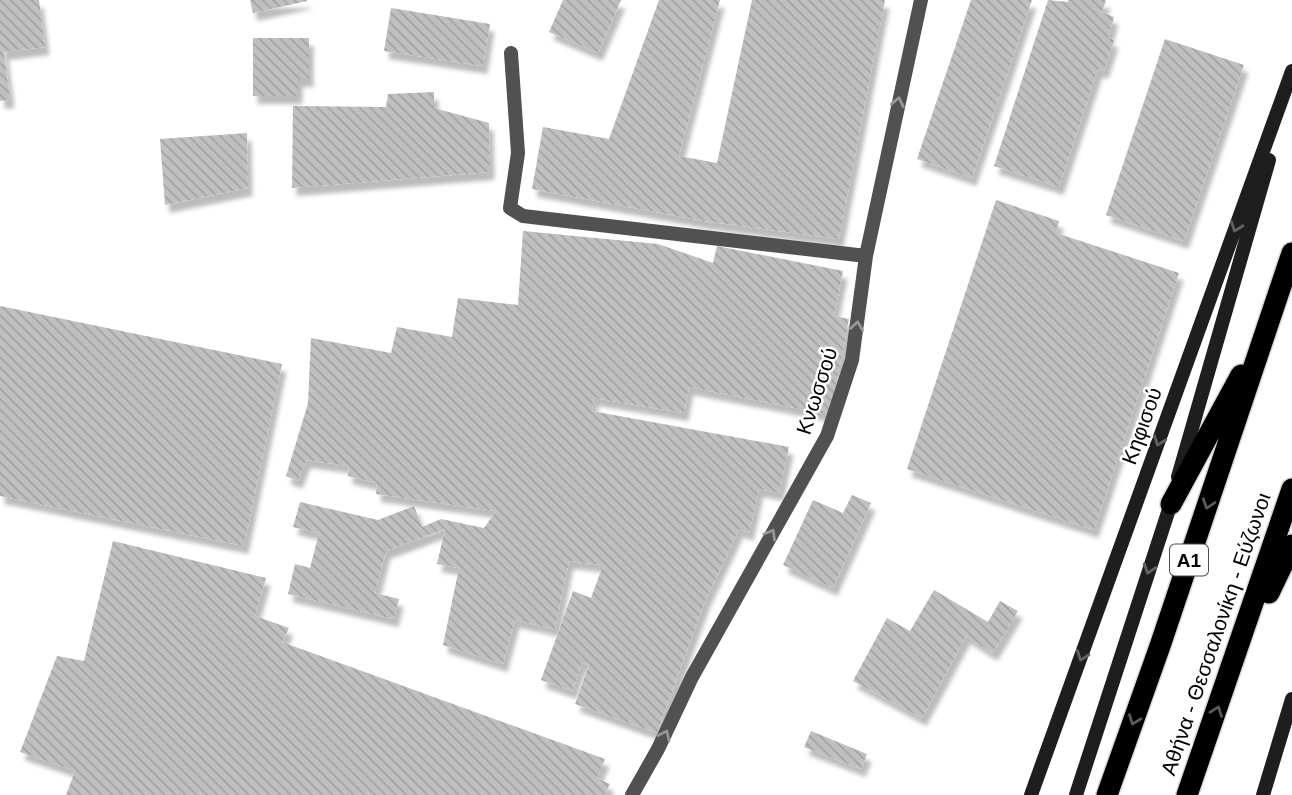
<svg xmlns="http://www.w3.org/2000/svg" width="1292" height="795" viewBox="0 0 1292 795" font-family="Arial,sans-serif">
<defs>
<pattern id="building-back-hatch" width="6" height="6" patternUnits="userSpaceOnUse" patternTransform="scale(1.75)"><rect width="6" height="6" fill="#c0c0c0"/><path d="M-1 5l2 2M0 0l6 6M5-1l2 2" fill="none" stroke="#a3a3a3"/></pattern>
<filter id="shadow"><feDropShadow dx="4.5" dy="8" stdDeviation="2" flood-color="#0004"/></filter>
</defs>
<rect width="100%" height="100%" fill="#fff"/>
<!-- building -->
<path fill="url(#building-back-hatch)" filter="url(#shadow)" d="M0,0H39L45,47L4,52L10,100L0,101Z
M250,0H307V1L253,13Z
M563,0H621L598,53L549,32Z
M659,0H720L679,156L717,163L752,0H885L839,239L704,221L532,189L543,127L609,139Z
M971,0H1032L972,178L917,159Z
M1048,0L1068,2V0H1106L1102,12L1114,17L1108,38L1114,40L1104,71L1098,69L1059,187L994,166Z
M391,8L490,24L483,66L384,51Z
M253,38H309V79H298V96H253Z
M1165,39L1244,65L1184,241L1106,215Z
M434,92V108L489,123L490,172L292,188L293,106L386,107L388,94Z
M247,133L248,188L165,205L160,139Z
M996,200L1059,221L1056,233L1179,273L1094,530L907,469Z
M523,231L658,244L713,263L717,246L843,271L834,316L849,319L830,415L689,387L684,413L594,398L592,411L789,447L779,493L759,489L749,533L739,529L705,601L657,733L575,704L589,665L582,663L572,691L541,680L573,591L591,598L603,565L569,561L555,629L515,620L503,664L443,645L459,568L437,564L445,529L386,551L375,593L399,599L394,619L288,594L295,564L310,568L319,533L293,527L300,502L378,520L414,506L422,527L441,519L484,528L496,511L376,494L377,483L348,476L349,466L306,460L298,481L286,476L308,403L311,338L391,353L397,327L452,337L458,298L518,305Z
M0,306L282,364L244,546L0,496Z
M852,495L871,503L833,588L783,565L813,500L843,513Z
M113,541L266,578L255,616L289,628L282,642L605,759L597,778L610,784L604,795H66L75,771L20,752L57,656L84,661Z
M934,590L988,622L1000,601L1018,611L993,653L966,636L922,718L853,681L887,618L910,631Z
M811,731L867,754L861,769L804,747Z"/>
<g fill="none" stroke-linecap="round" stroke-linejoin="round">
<!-- motorway casing -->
<g stroke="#dbdbdb" stroke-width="24">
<path id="motorway" d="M1171,504L1241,375
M1269,593L1292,545
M1107,795L1160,646L1292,253
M1187,795L1292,489"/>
</g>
<!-- minor -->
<path stroke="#515151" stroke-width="14" d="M511,53L518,153L510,208L523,216L866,256
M632,795L658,749L692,677L827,436L852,360L866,256L921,0"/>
<!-- secondary -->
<path stroke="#1e1e1e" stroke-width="14" d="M1178,477L1269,160
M1031,795L1292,71
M1076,795L1173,497
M1263,795L1292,699"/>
<!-- motorway -->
<use href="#motorway" stroke="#000" stroke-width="21"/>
</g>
<!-- one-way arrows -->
<defs><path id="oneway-chevron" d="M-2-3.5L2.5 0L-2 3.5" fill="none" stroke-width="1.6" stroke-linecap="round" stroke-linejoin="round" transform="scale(1.75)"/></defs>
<g stroke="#979797">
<use href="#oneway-chevron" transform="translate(898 102) rotate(-78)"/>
<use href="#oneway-chevron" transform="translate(857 326) rotate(-82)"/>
<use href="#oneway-chevron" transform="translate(771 534) rotate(-60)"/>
<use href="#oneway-chevron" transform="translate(665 735) rotate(-65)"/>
</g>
<g stroke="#626262">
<use href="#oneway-chevron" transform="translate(1236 227) rotate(110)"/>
<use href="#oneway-chevron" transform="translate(1159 441) rotate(110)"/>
<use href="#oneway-chevron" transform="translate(1149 569) rotate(108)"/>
<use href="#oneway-chevron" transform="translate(1082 656) rotate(110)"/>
</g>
<g stroke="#595959">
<use href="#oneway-chevron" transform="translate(1208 504) rotate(108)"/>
<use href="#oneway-chevron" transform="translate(1217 711) rotate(-70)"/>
<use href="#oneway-chevron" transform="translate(1134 720) rotate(110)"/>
</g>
<g text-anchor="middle" stroke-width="5" stroke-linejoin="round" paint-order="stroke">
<!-- shield labels -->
<rect fill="#fff" stroke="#4c4c4c" stroke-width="2" x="1170" y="544.5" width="38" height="31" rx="5"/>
<g font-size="19" font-weight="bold" fill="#000">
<text x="1189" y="567">Α1</text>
</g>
<!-- street labels -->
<g font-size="21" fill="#000" stroke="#fff">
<text transform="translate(817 391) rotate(-72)" y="7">Κνωσσού</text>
<text transform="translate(1142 426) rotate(-70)" y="7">Κηφισού</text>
<text transform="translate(1216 634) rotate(-71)" y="7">Αθήνα - Θεσσαλονίκη - Εύζωνοι</text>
</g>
</g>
</svg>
